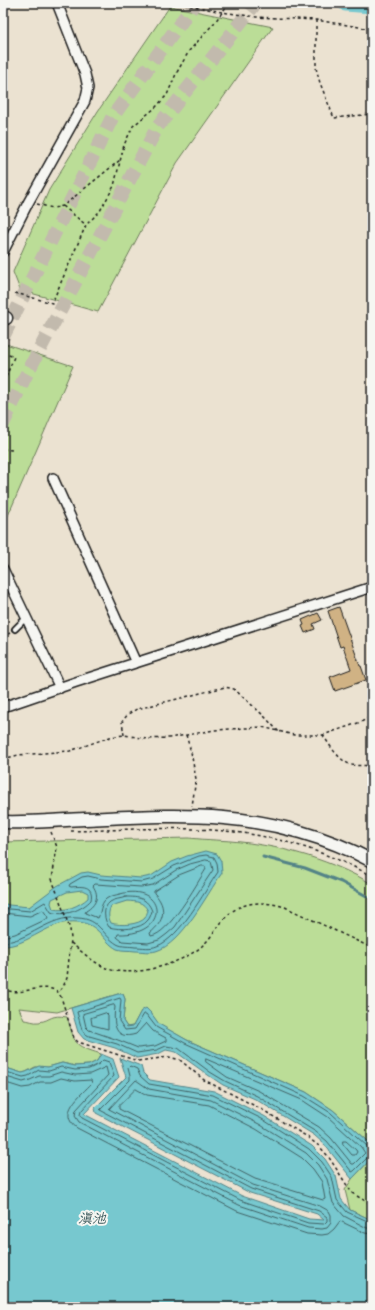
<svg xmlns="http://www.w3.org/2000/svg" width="375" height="1310" viewBox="0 0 375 1310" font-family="Dekko,'LXGW WenKai TC',sans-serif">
<rect width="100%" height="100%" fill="#ebe2d1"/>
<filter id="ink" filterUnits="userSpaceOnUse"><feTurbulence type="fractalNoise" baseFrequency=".025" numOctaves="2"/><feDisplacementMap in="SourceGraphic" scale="8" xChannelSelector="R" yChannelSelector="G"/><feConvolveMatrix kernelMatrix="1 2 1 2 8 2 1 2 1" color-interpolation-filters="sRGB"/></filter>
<g filter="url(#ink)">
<!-- green -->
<path fill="#bbdd97" stroke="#6c7c5a" d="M170,6L273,27L177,163L98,312L20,290L13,272L49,190L98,111Z
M3,343L73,366L3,527Z
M189,838C207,840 224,840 241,842C286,847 333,861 372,884V1147L368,1141L333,1110L306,1092L187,1040L158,1024L151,1013L141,1011L133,1026L127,1027L123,1021L125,999L123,994H118L57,1012L19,1008L24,1020C29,1020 34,1023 39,1022C52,1020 50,1014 67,1017C77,1045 70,1044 101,1054L97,1061L89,1065L75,1066L62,1063L48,1067H35L26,1072L22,1073L3,1067V842Z
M372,1158V1220L350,1210L345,1190L352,1179Z"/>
<!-- water -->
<path fill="#77c8cf" stroke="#538387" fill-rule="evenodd" d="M206,851L217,854L221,861L222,873C207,894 182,944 156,951C149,953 142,951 135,951C130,950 122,951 117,949C102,941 100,924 78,922C50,919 27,947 3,946V903L9,905L29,907L57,886L81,873L88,872L101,875L141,878L151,876L172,862L187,856ZM82,890L88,893V898C79,906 65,912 53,909L51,903L52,899L67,892ZM127,901C137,902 143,901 148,911C147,912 146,917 145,918C139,925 120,926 111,923C108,917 108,913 111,906Z
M118,994H123L125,999L123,1021L127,1027L133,1026L141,1011L146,1008L151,1013L159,1024L187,1040L306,1092L333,1110L368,1141L372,1147V1158L352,1179L324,1144L314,1135L255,1099L223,1085L208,1075L176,1052L166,1050L158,1054L137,1058L115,1048L84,1039L78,1032L71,1008Z
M101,1054L113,1059L119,1077L84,1114L242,1196L309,1219L324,1220L317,1214L250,1193L96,1113L95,1108L126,1077L120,1058L141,1066L143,1073L150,1080L214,1091L264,1116L312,1146L325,1159L336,1176L341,1199L350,1210L372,1220V1307H3V1067L22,1073L26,1072L39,1066L48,1067L62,1063L75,1066L89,1065L97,1061Z"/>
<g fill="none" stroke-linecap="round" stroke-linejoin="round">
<!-- shore -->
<path stroke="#406164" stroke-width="1" d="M206,860L211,861L213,870L175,927L167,934L159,940L148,943L122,941L117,937L118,934C172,936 165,882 120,894C116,895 110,896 106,899C100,904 101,913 98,918L85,913L86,911C96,905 100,896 93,886L95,884L141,887L153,885L176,870L190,864Z
M202,866H205L206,869C196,885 169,934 151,936L150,933C164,922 168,907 154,893V891L179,875Z
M126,897C139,897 147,898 152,911C151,914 150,918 148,920C141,930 119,930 109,927C104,920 102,908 110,902C114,899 121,899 126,897Z
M3,908L9,909L30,911L45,902L51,912C64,917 82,910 91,900C94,885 82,886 71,887L69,886L70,884L82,877L88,876L101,879L142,882L153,879L174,866L199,856L206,855L214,857L217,863L218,872C204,892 180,938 157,946C150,949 143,947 135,947C130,946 122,947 117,944C102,935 100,919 78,918C49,915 28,942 3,942
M3,913L30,916L43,910L48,917L47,919L15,934L3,937
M114,1005L115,1007C113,1023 114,1041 136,1034L146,1023L153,1031L166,1038V1041L155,1046L138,1048L118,1040L89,1030L86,1027L83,1014Z
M106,1013L108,1015V1029L92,1025L91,1018Z
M206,1059L302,1100L328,1117L361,1147L365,1153L354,1164H352L331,1138L319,1127L259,1091L227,1077L206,1062Z
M3,1071L23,1077L28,1076L39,1070L49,1071L61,1067L75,1070L89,1069L99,1064L103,1060L109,1062L114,1076L81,1111L80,1115L82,1118L240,1200L308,1223L324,1224L327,1221V1217L319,1211L251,1189L100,1110L130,1080V1076L128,1068L130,1066L137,1069L140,1076L149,1084L213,1095L262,1119L309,1149L322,1162L332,1177L337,1200L347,1212L372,1223
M3,1076L23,1082L30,1080L39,1076H49L61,1072L75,1075L90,1074L106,1067L108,1075L76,1110L75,1116L79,1122L239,1205L308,1228L322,1229L327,1228L331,1223V1215L329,1211L320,1206L253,1185L109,1109L136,1080L149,1089L211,1100L259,1124L306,1153L318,1165L327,1179L333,1203L344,1216L367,1228H372
M3,1082L22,1088L30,1087L40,1082H51L61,1078L75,1081L91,1080L92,1083C81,1095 56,1113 77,1128L237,1211L307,1234L322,1235L328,1234L334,1229L340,1221L365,1233L372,1234
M136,1089L147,1095L209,1105L256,1129L302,1158L313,1169L322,1182L325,1199L323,1200L255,1179L119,1109V1106Z
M343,1141H346L356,1150L357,1152L355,1155H352L343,1144Z
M372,1148L368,1147L331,1113L304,1096L185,1043L156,1027L146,1014H144L135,1029L125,1030L119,1021L121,1000L120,998L77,1012L82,1030L86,1035L117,1044L137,1053L157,1050L166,1046L178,1048L210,1072L225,1081L257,1096L316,1132L327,1141L352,1172L354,1171L368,1157L372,1156"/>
<!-- stream -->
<path stroke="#538387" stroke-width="3" d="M263,857L305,868L341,882L372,899"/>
<!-- river -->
<path stroke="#77c8cf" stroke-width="17" d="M346,3L372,5"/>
</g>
<!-- building -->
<path fill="#d0b284" stroke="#1c1c1c" d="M339,607L360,666H361L366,680L335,691L330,677L351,669L343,646L340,647L328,611Z
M318,613L322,620L313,624L315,629L305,633L302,626L304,625L302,620Z"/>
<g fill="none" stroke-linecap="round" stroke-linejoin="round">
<!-- primary-tunnel -->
<path stroke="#c2baad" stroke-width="14" stroke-dasharray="14 7" stroke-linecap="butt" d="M3,337L113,116L195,3
M3,424L24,379L158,126L256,3"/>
<!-- lane casing -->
<g stroke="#1c1c1c" stroke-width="8">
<path id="lane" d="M15,629L26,618"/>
</g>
<!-- street casing -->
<g stroke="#1c1c1c" stroke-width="12">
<path id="street" d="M3,252L28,203L85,101L88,88L85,74L57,3
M53,478L136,663
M3,569L60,688
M3,707L76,682L372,587"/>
</g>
<!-- secondary casing -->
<g stroke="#1c1c1c" stroke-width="15">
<path id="secondary" d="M3,317L6,318
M3,822C30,823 58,820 85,819C131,817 178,814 224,818C274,822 328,837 372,861"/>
</g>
<!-- path -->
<path stroke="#1c1c1c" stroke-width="1.5" stroke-dasharray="3 3" stroke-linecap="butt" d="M178,3L222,12L256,17L316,20L372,29
M316,20V68L320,83L334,118L372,114
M37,204L53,208L63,206L120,160
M63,206L86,225
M15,293L52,303L86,225L100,211L114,186L124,145L133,126L155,108L167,95L176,74L189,51L215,22L229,3
M3,353L14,357L3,384
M3,449L12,450
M3,637L10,633
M124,735L122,722L128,714L137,709L225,687L234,689L264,716L279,732
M186,735L191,752L196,779L192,806
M323,735C330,746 339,761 352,765C358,766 366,765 372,766
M3,759L18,755L70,751L110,737L124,735L147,739L169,738L215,730L262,727L294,735H323L361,722L372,716
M71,831C121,830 174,826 224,831C275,835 327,852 372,876
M51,832L57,847L52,879L70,929L71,939L67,978L63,987L58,992
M71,943C82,952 93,962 106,968C131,979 182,964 202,946C211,938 217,927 225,918C241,900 264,901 285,907L372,948
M3,989C21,998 38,982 57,991L61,997L74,1038L78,1042L138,1061L169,1057L180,1060L204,1080L261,1109L306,1136L319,1146L328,1156L352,1193L372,1205"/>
<!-- lane -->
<use href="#lane" stroke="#f6f6f2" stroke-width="4.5"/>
<!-- street -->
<use href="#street" stroke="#f6f6f2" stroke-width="9"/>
<!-- secondary -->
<use href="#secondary" stroke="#f6f6f2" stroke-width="12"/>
</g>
</g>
<g text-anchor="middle" stroke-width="4" stroke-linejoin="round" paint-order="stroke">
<!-- water labels -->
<g font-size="14" font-style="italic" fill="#3c585b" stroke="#f6f6f2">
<text x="92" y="1223">滇池</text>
</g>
</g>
<!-- margin -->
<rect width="375" height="1310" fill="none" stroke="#f6f6f2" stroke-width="16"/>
<rect x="8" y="8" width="359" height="1294" fill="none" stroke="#1c1c1c" stroke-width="1.5" filter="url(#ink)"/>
</svg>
